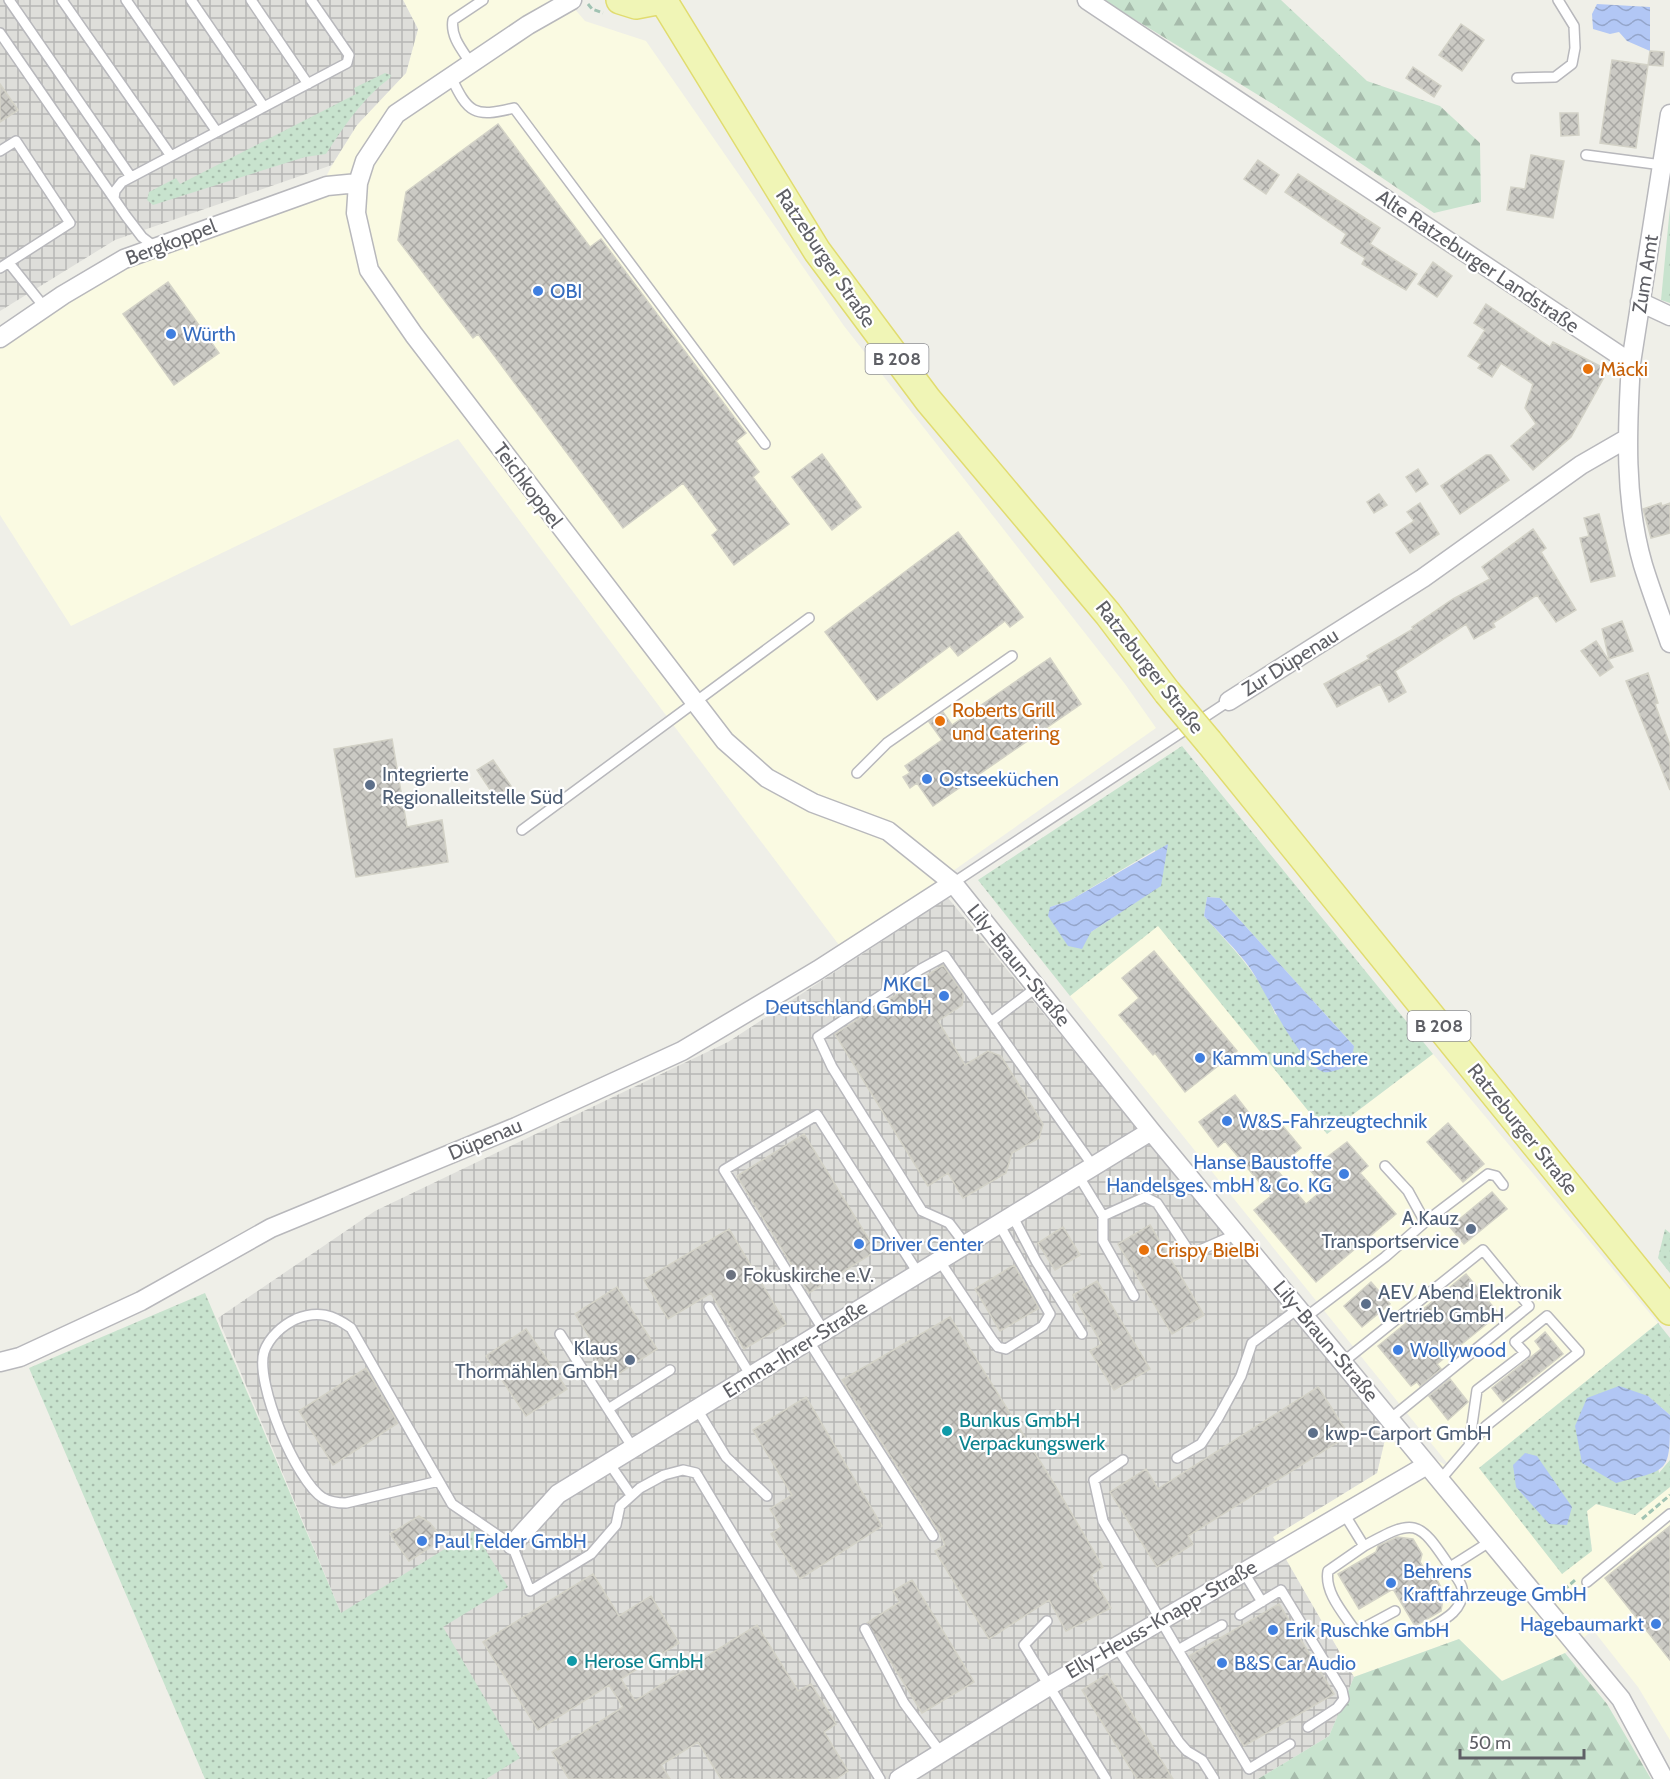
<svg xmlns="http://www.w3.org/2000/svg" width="1670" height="1779" viewBox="0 0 1670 1779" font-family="Cabin,sans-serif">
<defs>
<pattern id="industrial-grid" width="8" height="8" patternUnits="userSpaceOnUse" patternTransform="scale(1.5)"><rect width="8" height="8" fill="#dededa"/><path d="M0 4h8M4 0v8" fill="none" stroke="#b7b7b5"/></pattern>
<pattern id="grass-dots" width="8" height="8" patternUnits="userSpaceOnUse" patternTransform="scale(1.5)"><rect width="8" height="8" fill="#c8e3ce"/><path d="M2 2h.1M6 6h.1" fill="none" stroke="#a6bbab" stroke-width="1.8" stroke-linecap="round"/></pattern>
<pattern id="forest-firs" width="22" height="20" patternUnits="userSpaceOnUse" patternTransform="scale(1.5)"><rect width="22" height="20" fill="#c8e3ce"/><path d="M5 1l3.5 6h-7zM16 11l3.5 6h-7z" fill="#a6bbab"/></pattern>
<pattern id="water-waves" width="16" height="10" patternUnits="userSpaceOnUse" patternTransform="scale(1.5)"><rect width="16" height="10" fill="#b2c7f5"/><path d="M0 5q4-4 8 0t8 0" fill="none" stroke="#94a5ca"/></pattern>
<pattern id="building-cross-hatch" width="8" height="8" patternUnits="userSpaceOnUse" patternTransform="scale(1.5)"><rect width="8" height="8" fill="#cbcac4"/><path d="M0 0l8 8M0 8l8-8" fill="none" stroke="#a8a7a3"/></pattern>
</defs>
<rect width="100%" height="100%" fill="#efefe8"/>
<!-- commercial -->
<path fill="#fafae2" d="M403,0H567L585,21L646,41L844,326L1125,684L1156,728L842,949L458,439L71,626L0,515V345L125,264L316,197L332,165L357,125L406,73L418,29Z
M1158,925L1327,1134L1433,1054L1658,1323L1479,1468L1592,1550L1587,1511L1596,1504L1635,1515L1670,1487V1740L1638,1687L1593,1630L1565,1653L1502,1681L1459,1639L1354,1677L1273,1537L1377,1473L1387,1431L1452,1469L1070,996Z"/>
<!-- industrial -->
<path fill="url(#industrial-grid)" d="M0,0H403L418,29L406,73L357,125L332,165L115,240L0,311Z
M948,898L1387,1431L1377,1473L1273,1537L1354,1677L1329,1736L1258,1779H404L341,1613L218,1318L375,1211L728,1042Z"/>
<!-- grass -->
<path fill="url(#grass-dots)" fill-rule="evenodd" d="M385,73L391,75L390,78C362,99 345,125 326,154L305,157L153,205L147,200L149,192L176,178L180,184L356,94L354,88Z
M1182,746L1433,1054L1327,1134L1158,926L1070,996L978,880ZM1155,850L1160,886L1091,932L1050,907L1069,901ZM1207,897L1220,898L1354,1046L1275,1014C1261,975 1231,947 1204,916Z
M1665,1229L1670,1233V1273L1658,1258Z
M205,1293L341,1613L474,1531L508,1587L443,1627L520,1758L486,1779H205L29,1368Z
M1658,1323L1670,1338V1415L1648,1396L1659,1473L1670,1460V1487L1635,1515L1596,1504L1587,1511L1592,1551L1562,1574L1479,1468Z"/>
<!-- forest -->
<path fill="url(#forest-firs)" d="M1103,0H1281L1367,81L1440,106L1480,143L1481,202L1434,213L1273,104Z
M1670,207V303L1661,300Z
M1459,1639L1502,1681L1565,1653L1607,1704L1651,1779H1258L1329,1736L1354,1677Z"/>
<!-- water -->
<path fill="url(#water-waves)" d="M1597,4L1650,7V51L1627,41L1619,32L1610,34L1593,29L1592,14Z
M1168,844L1161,886L1091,932L1082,949L1068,946L1048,916L1050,907L1069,901Z
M1207,897L1220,898L1354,1046C1352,1058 1350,1067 1337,1070C1333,1071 1328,1073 1324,1072C1299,1065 1265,990 1250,968C1237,950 1219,933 1204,916Z
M1619,1386L1648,1396L1670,1415C1670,1474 1670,1469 1616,1483L1582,1463L1575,1426L1587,1398Z
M1525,1453L1537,1456L1572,1507L1567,1525L1549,1524L1516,1487L1513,1465Z"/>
<!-- building -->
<path fill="url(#building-cross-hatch)" stroke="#d3d2c7" stroke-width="1.5" d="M1461,24L1484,40L1462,71L1439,55Z
M1650,51L1664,52L1663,66L1648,65Z
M1612,60L1648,65L1636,148L1600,143Z
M1413,67L1441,86L1434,97L1406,78Z
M0,84L18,110L0,122Z
M1560,113H1578L1579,135L1561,136Z
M498,124L590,247L601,239L746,433L736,441L759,472L753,477L789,524L734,565L712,535L718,530L683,483L623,528L478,334L473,338L398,240L406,192Z
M1531,155L1564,161L1553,218L1507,210L1511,187L1525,189Z
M1258,160L1279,175L1266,194L1244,179Z
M1298,174L1380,228L1370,244L1417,274L1406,290L1362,264L1365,258L1341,243L1346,234L1285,192Z
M1433,262L1452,276L1437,297L1418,284Z
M168,282L219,353L174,385L123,314Z
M1486,304L1550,347L1553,342L1608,370L1571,437L1533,470L1511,446L1536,424L1525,408L1533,384L1501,363L1492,377L1478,368L1481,364L1468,356L1485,330L1474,323Z
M822,454L861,507L832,530L792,477Z
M1486,455H1491L1509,480L1460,514L1441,486Z
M1418,469L1428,484L1416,492L1406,477Z
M1379,494L1387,505L1374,513L1367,502Z
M1420,503L1439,534L1410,553L1396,533L1414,521L1407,512Z
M1661,503L1662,506L1670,503V533L1651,538L1643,509Z
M1599,514L1615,576L1591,582L1580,538L1589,536L1584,518Z
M1533,529L1546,548L1541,552L1576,610L1556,622L1537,595L1493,623L1495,627L1474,639L1466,624L1395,671L1406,692L1389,702L1380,684L1337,707L1324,684L1369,659L1367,656L1413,629L1412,627L1453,599L1490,579L1482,567Z
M958,532L1023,617L1010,627L1005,621L958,656L950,646L877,700L825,632Z
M1622,621L1633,651L1609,659L1602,629Z
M1596,641L1613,667L1600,676L1581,651Z
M1050,658L1081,704L933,806L917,783L910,788L903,777L910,773L905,766L942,740L929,722L943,712L952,725Z
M1648,673L1658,703L1655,704L1670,745V790L1626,681Z
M392,739L407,827L442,820L448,862L356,877L334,749Z
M493,760L511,786L495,797L477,770Z
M1154,951L1237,1051L1185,1092L1155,1053L1153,1055L1119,1015L1139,998L1122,978Z
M943,965L963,993V999L962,1005L938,1021L965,1065L988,1051L1001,1056L1043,1124L1039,1138L1012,1153L1006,1173L963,1198L948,1173L928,1186L835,1034Z
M1235,1095L1263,1131L1277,1119L1301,1148L1276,1169L1306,1204L1325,1188L1310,1170L1347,1142L1368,1166L1360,1173L1396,1214L1316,1282L1254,1210L1271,1196L1225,1141L1218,1147L1199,1122Z
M1448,1123L1484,1164L1463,1182L1427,1142Z
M804,1134L876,1251L809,1293L737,1176Z
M1492,1192L1507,1209L1464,1244L1450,1227Z
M1150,1225L1204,1315L1172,1334L1118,1244Z
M1063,1227L1080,1255L1055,1270L1038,1243Z
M729,1229L786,1324L744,1349L711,1293L668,1319L644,1280Z
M1014,1265L1039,1308L1000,1331L975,1289Z
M1466,1274L1499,1314L1437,1364L1441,1369L1420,1386L1417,1382L1411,1386L1378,1346Z
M1097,1281L1150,1369L1114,1390L1090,1351L1102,1344L1073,1295Z
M1371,1282L1390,1304L1362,1327L1344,1306Z
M617,1287L657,1349L609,1380L585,1342L590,1338L575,1314Z
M950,1317L1053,1482L1103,1567L1091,1575L1111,1608L1066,1631L1049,1600L989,1639L935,1551L945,1545L939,1532L842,1380Z
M526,1329L567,1389L526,1416L486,1356Z
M1545,1332L1563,1354L1503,1402L1492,1388L1541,1349L1535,1341Z
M366,1368L398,1423L333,1465L299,1411Z
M1450,1379L1468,1402L1448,1420L1429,1396Z
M1318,1387L1349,1435L1188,1536L1193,1544L1157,1567L1110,1492L1146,1469L1158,1489Z
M806,1397L882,1526L800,1579L771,1534L781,1527L770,1509L792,1495L753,1430Z
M419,1516L430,1523L443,1539L409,1561L390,1534Z
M1670,1526V1660L1605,1578Z
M1397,1537L1413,1539L1422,1554L1420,1562L1429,1576H1435L1444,1593L1441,1611L1415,1626L1393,1589L1359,1609L1338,1574L1376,1552L1378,1546Z
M593,1574L619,1616L651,1596L679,1643L621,1679L635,1701L757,1625L798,1691L811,1684L836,1724L824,1732L848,1771L836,1779H721L698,1742L661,1765L670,1779H569L552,1752L623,1707L609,1685L538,1730L483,1642Z
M912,1580L974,1682L922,1713L867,1623L900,1602L893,1591Z
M1279,1604L1334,1694L1244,1746L1189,1656Z
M1107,1674L1173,1779H1137L1082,1690Z"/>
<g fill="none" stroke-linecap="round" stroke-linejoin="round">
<!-- service casing -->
<g stroke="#b8b8bc" stroke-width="12">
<path id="service" d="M9,0L131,177
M62,0L171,156
M126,0L217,132
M191,0L264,107
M251,0L308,84
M0,33L126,216L142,237L155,247
M472,65C463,51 450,37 453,20L483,0
M451,77C468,113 474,118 514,108L765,444
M1517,78L1555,77L1572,64L1575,48L1574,26L1558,0
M0,151L16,141L70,223L0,268
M1586,155L1662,165
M114,198L115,191L122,182L347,63L349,55L311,0
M9,263L45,308
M857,773L887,743L1012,656
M522,830L809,618
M953,883L1229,701
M1037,987L991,1022L1093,1166
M1078,1175L1103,1216L1145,1197L1157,1203L1191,1254L1237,1234
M1012,1215L1036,1261L1082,1334
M1103,1216V1241L1134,1296
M1425,1222L1488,1174L1496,1176L1503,1185
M965,1244L949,1223L922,1211L832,1067L818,1037L921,969L945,956L991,1022
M939,1260L993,1341L998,1347L1006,1349L1043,1326L1050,1314L999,1224
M709,1307L751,1376
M1306,1317L1385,1257L1425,1222L1408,1191L1385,1166
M824,1331L724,1170L817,1115L918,1273
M560,1334L633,1448
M808,1340L933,1536
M1343,1362L1483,1250L1529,1306L1390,1419
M608,1409L670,1370
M697,1409L726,1457L767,1496
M1177,1458L1201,1444L1218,1418L1241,1376L1252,1343L1299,1308
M1123,1460L1094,1480L1103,1521L1178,1650L1222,1625
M609,1463L631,1495
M1440,1480L1486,1426L1579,1352L1547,1316L1515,1342L1525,1353L1477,1390L1469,1446
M439,1481L346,1503C338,1503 330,1502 323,1498C296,1481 255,1383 264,1352C269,1337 283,1325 296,1319C318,1310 333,1315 351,1328L452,1504L512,1545L530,1591L591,1554L616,1525L620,1506L640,1488L664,1475L683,1470L696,1473L880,1779
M1343,1512L1364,1546C1415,1518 1418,1519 1450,1567L1491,1541
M1364,1546L1328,1571C1324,1593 1345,1615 1356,1632L1395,1611
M1243,1571L1262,1602
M1587,1582L1670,1514
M1240,1615L1281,1590L1342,1690L1344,1699L1337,1708L1308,1727
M1047,1621L1024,1645L1106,1779
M865,1629L904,1703L941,1753
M1426,1630C1442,1621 1465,1611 1462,1588C1461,1582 1453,1573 1450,1567
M1116,1646L1179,1742L1187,1751L1202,1760L1214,1779
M1178,1650L1249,1769L1290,1744"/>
</g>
<!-- minor casing -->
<g stroke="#b8b8bc" stroke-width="21">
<path id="minor" d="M572,0L528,25L396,114L365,161L358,183L356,213L369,270L414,335L725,741L767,778L813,803L888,831L953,883L1151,1131L1621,1699L1664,1779
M1087,0L1631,363C1627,429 1624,500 1643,565C1651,591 1661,617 1670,643
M1640,302L1670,316
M0,338L63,295L124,259L327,186L358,183
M1631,363L1670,114
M1229,701L1423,578L1581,465L1626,439
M0,1362L20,1357L141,1301L271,1228L516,1127L682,1051L818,970L953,883
M512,1545L558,1494L1151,1131
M899,1779L1049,1686L1427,1465"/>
</g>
<!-- primary casing -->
<g stroke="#e1dc6f" stroke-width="30">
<path id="primary" d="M620,0L636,5L662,0
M663,0L817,251L928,400L1108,614L1167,692
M1209,742L1670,1311"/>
</g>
<!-- path -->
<path stroke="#a1c3b3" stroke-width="3" stroke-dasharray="6 3" stroke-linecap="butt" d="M588,4L592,9L603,13
M1642,1519L1670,1495
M1557,1596L1575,1580"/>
<!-- service -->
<use href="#service" stroke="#fff" stroke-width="9"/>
<!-- minor -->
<use href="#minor" stroke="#fff" stroke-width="18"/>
<!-- primary -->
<use href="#primary" stroke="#f0f5b6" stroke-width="27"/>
<!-- primary-bridge casing -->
<g stroke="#e1dc6f" stroke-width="30" stroke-linecap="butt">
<path id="primary-bridge" d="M1167,692L1209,742"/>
</g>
<!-- primary-bridge -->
<use href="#primary-bridge" stroke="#f0f5b6" stroke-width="27"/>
</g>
<!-- markers -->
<g fill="#3f7fe0" stroke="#fff" stroke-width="2">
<circle cx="538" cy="291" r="6"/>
<circle cx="171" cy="334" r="6"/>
<circle cx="927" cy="779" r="6"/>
<circle cx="944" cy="996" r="6"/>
<circle cx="1200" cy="1058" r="6"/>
<circle cx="1227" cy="1121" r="6"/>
<circle cx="1344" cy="1174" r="6"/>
<circle cx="859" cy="1244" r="6"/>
<circle cx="1398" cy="1350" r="6"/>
<circle cx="422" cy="1541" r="6"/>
<circle cx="1391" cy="1583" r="6"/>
<circle cx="1656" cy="1624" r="6"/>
<circle cx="1273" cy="1630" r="6"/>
<circle cx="1222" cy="1663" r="6"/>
</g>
<g fill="#e8710a" stroke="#fff" stroke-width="2">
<circle cx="1588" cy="369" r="6"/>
<circle cx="940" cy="721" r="6"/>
<circle cx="1144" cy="1250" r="6"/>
</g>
<g fill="#5c6f8a" stroke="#fff" stroke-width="2">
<circle cx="370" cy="785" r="6"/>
<circle cx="1471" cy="1229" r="6"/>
<circle cx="1366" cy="1304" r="6"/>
<circle cx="630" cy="1360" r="6"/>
<circle cx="1313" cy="1433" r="6"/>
</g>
<circle fill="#6b7280" stroke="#fff" stroke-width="2" cx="731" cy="1275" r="6"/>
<g fill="#0f9aa8" stroke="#fff" stroke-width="2">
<circle cx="947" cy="1431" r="6"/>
<circle cx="572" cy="1661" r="6"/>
</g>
<g text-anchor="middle" stroke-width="4.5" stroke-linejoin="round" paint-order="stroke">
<!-- shield labels -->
<g fill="#fff" stroke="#8f9094" stroke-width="1.5">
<rect x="865.5" y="344" width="63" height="30" rx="4.5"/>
<rect x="1407.5" y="1011" width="63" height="30" rx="4.5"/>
</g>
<g font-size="18" font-weight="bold" fill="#5f6066">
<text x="897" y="365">B 208</text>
<text x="1439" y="1032">B 208</text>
</g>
<!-- street labels -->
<g font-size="20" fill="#5f6066" stroke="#fff">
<text transform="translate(171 242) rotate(-21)" y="7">Bergkoppel</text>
<text transform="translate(826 258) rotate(56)" y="7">Ratzeburger Straße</text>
<text transform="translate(1478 261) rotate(34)" y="7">Alte Ratzeburger Landstraße</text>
<text transform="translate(1645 274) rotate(-81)" y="7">Zum Amt</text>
<text transform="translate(528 485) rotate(53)" y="7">Teichkoppel</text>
<text transform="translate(1290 662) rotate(-32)" y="7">Zur Düpenau</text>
<text transform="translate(1150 667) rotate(52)" y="7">Ratzeburger Straße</text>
<text transform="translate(1019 965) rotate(51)" y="7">Lily-Braun-Straße</text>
<text transform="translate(1523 1129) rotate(51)" y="7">Ratzeburger Straße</text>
<text transform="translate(485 1139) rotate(-23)" y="7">Düpenau</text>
<text transform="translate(1326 1341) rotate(50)" y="7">Lily-Braun-Straße</text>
<text transform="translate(795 1349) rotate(-32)" y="7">Emma-Ihrer-Straße</text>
<text transform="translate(1161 1619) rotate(-30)" y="7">Elly-Heuss-Knapp-Straße</text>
</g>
<!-- shop labels -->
<g font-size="20" fill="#366cbe" stroke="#fff" text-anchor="start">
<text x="550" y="298">OBI</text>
<text x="183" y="341">Würth</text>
<text x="939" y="786">Ostseeküchen</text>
<text x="932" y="991" text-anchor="end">MKCL<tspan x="932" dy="23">Deutschland GmbH</tspan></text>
<text x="1212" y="1065">Kamm und Schere</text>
<text x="1239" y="1128">W&amp;S-Fahrzeugtechnik</text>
<text x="1332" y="1169" text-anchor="end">Hanse Baustoffe<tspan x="1332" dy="23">Handelsges. mbH &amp; Co. KG</tspan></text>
<text x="871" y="1251">Driver Center</text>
<text x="1410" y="1357">Wollywood</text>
<text x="434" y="1548">Paul Felder GmbH</text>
<text x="1403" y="1578">Behrens<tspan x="1403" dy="23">Kraftfahrzeuge GmbH</tspan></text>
<text x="1644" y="1631" text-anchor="end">Hagebaumarkt</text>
<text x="1285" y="1637">Erik Ruschke GmbH</text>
<text x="1234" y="1670">B&amp;S Car Audio</text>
</g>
<!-- food labels -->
<g font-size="20" fill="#c56008" stroke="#fff" text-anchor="start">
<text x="1600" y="376">Mäcki</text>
<text x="952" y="717">Roberts Grill<tspan x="952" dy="23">und Catering</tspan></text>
<text x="1156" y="1257">Crispy BielBi</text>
</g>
<!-- service labels -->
<g font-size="20" fill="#4e5e75" stroke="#fff" text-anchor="start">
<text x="382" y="781">Integrierte<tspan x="382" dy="23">Regionalleitstelle Süd</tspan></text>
<text x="1459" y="1225" text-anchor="end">A.Kauz<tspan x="1459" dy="23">Transportservice</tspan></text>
<text x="1378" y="1299">AEV Abend Elektronik<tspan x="1378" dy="23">Vertrieb GmbH</tspan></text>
<text x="618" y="1355" text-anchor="end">Klaus<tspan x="618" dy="23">Thormählen GmbH</tspan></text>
<text x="1325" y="1440">kwp-Carport GmbH</text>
</g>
<!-- worship labels -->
<g font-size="20" fill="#5b616d" stroke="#fff" text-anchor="start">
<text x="743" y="1282">Fokuskirche e.V.</text>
</g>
<!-- culture labels -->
<g font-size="20" fill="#0d838f" stroke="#fff" text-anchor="start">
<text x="959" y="1427">Bunkus GmbH<tspan x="959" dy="23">Verpackungswerk</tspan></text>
<text x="584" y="1668">Herose GmbH</text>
</g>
</g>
<!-- scale -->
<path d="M1460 1749v9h124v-9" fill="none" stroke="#5f6066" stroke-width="3"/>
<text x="1469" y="1749" font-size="18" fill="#5f6066" stroke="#ffffff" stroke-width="4.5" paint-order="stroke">50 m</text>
</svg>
